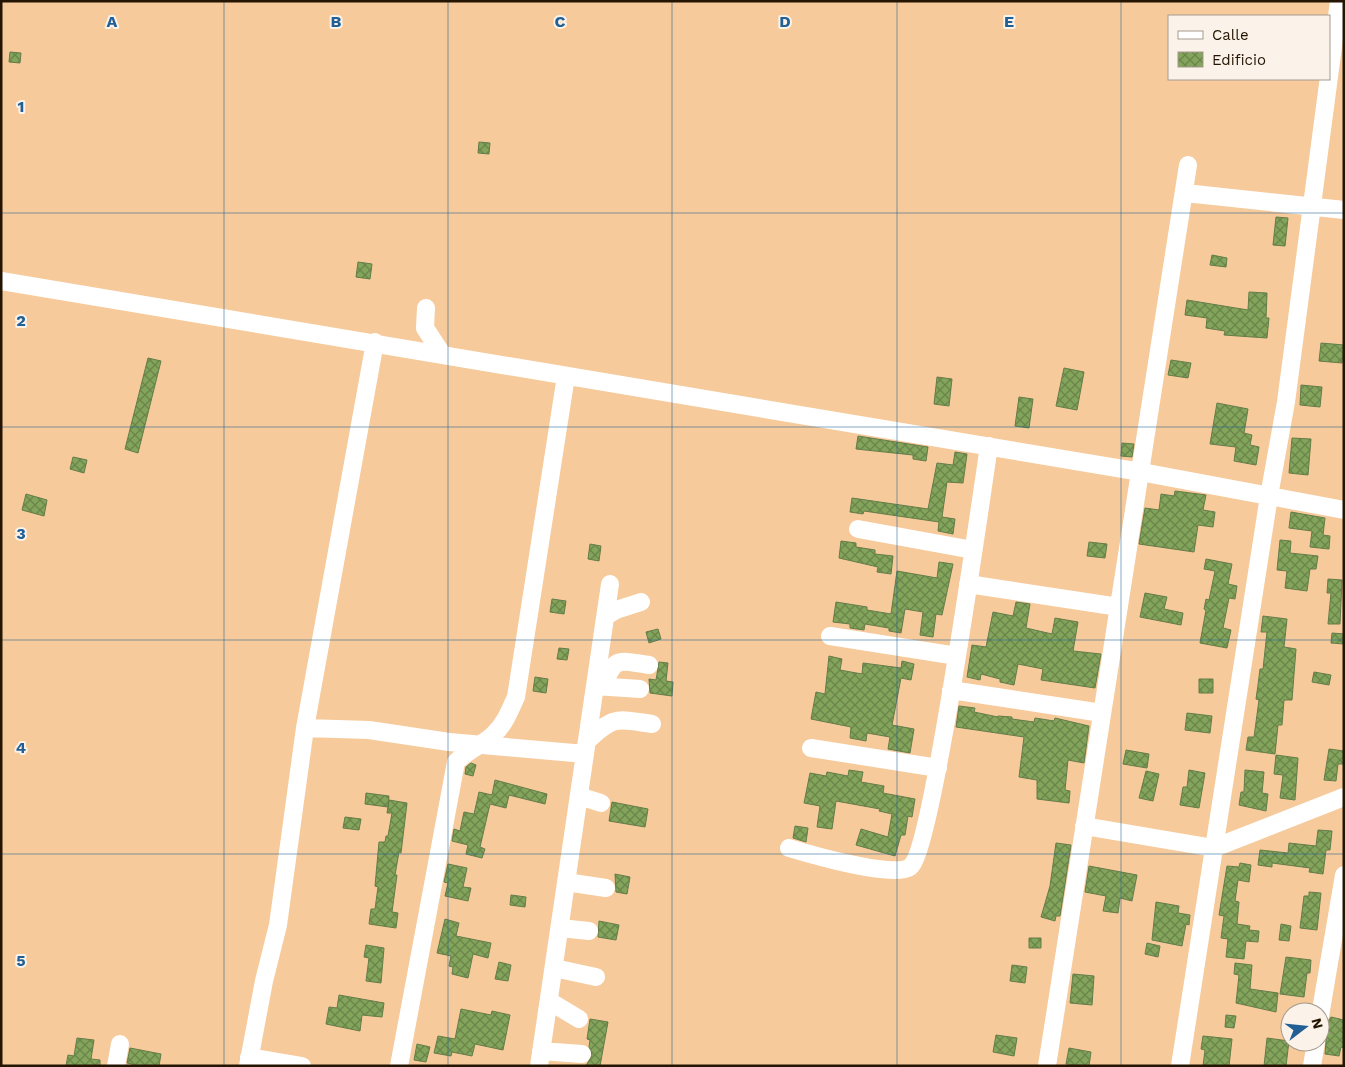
<svg xmlns="http://www.w3.org/2000/svg" width="1345" height="1067" viewBox="0 0 1345 1067" font-family="'Work Sans',sans-serif">
<defs>
<pattern id="building-cross-hatch" width="8" height="8" patternUnits="userSpaceOnUse" patternTransform="scale(1.25)"><rect width="8" height="8" fill="#82a45b"/><path d="M0 0l8 8M0 8l8-8" fill="none" stroke="#6a8449"/></pattern>
</defs>
<rect width="100%" height="100%" fill="#f6ca9a"/>
<!-- building -->
<path fill="url(#building-cross-hatch)" stroke="#647c49" d="M10,52L21,53L20,63L9,62Z
M479,142L490,143L489,154L478,153Z
M1276,217L1288,218L1285,246L1273,245Z
M1212,255L1227,258L1226,267L1210,265Z
M358,262L372,264L370,279L356,277Z
M1249,292L1267,293L1266,318H1269L1267,338L1224,335L1225,331L1206,328L1207,318L1185,315L1187,300L1248,310Z
M1321,343L1344,345L1342,363L1319,361Z
M148,358L161,361L138,453L125,449Z
M1171,360L1191,363L1188,378L1168,375Z
M1064,368L1084,372L1077,410L1056,406Z
M937,377L952,379L949,406L934,404Z
M1301,385L1322,387L1320,407L1300,405Z
M1019,397L1033,399L1029,428L1015,426Z
M1217,403L1248,409L1244,433L1252,435L1250,445L1259,447L1256,465L1234,461L1236,447L1210,444Z
M858,436L928,447L926,461L913,459V455L856,449Z
M1292,438L1311,439L1308,475L1289,473Z
M1122,443L1134,444L1132,457L1121,456Z
M955,452L967,454L963,483L947,482L942,517L955,519L953,534L938,531L939,522L864,511L863,514L850,512L852,498L928,509L937,463L953,465Z
M73,457L87,460L84,473L70,469Z
M1175,491L1206,495L1203,510L1215,512L1213,527L1198,525L1194,552L1139,544L1145,508L1159,510L1161,494L1174,496Z
M26,494L47,500L44,516L22,510Z
M1291,512L1325,518L1323,535L1330,536L1329,549L1310,547L1312,531L1289,528Z
M1280,540L1291,541L1290,553L1318,556L1316,569H1310L1307,591L1285,588L1287,571L1277,570Z
M841,541L856,543V547L875,550V554L893,556L891,574L877,572L878,567L839,558Z
M1089,542L1107,544L1105,558L1087,556Z
M590,544L601,546L599,561L588,559Z
M1206,559L1232,564L1228,584L1237,586L1235,599L1229,598L1223,628L1231,630L1227,648L1200,643L1206,610L1204,609L1206,599L1209,600L1215,571L1204,569Z
M939,562L953,564L942,615L936,614L933,637L920,635L923,612L905,609L901,633L889,631V628L865,624L864,630L850,628V624L833,622L836,602L867,607V610L891,614L897,571L937,578Z
M1328,579L1342,580L1340,624H1328L1331,593H1327Z
M1145,593L1167,597L1164,609L1183,613L1181,625L1140,617Z
M552,599L566,601L564,614L550,612Z
M1016,602L1030,604L1026,628L1052,634L1055,618L1078,622L1073,651L1101,654L1095,688L1041,680L1043,669L1018,664L1014,685L1000,682V679L981,674L980,680L967,677L972,645L986,647L993,612L1013,616Z
M1263,616L1287,619L1284,647L1296,649L1292,700H1284L1282,725H1278L1275,754L1246,750L1248,737H1254L1259,700L1256,699L1258,685L1260,669H1263L1267,632H1261Z
M658,629L661,639L649,643L646,632Z
M1332,633L1344,634V644L1331,643Z
M559,648L569,649L567,660L557,659Z
M829,656L842,659L840,670L862,674L863,663L901,668L902,661L914,664L911,680L901,678L892,725L914,729L910,753L888,749L890,737L867,733L866,741L850,738L851,727L811,719L816,692L825,694Z
M659,662L668,663L666,681L673,682L672,696L650,693L649,679L656,680Z
M1314,672L1331,675L1329,685L1312,682Z
M535,677L548,679L546,693L533,691Z
M1199,679H1213V693H1199Z
M959,706L975,708L974,712L998,717V716L1012,717V719L1034,722L1035,718L1054,721L1055,718L1089,726L1084,763L1068,760L1065,790L1070,791L1069,803L1037,799V780L1019,777L1024,737L956,727Z
M1187,713L1212,716L1210,733L1185,730Z
M1329,749L1344,751V764H1338L1336,781L1324,780Z
M1126,750L1149,754L1147,768L1123,764Z
M1276,755L1298,758L1295,800L1280,798L1283,775L1274,774Z
M471,763L476,765L473,776L465,774L466,767Z
M849,770L863,772L861,782L884,786L883,793L915,799L912,817L908,816L905,835H901L895,856L856,845L861,829L888,837L892,814L879,811L880,809L836,801L832,829L817,827L820,806L804,803L810,773L826,776L827,772L848,776Z
M1189,770L1205,773L1199,808L1180,805L1183,787H1187Z
M1245,770L1264,772L1262,793L1268,794L1266,811L1239,805L1241,792H1244Z
M1146,771L1159,774L1153,801L1139,798Z
M495,780L547,794L545,804L509,795L506,808L490,804L480,847L485,849L482,858L466,854L468,845L452,841L454,829L460,831L464,812L474,814L479,792L492,795Z
M366,793L389,796L388,807L365,804Z
M389,800L407,803L401,853L399,852L395,875H397L392,912L398,913L396,928L369,924L371,909H375L378,887L375,886L379,842H385L386,836H388L392,813H387Z
M612,802L648,809L645,827L609,821Z
M345,817L361,819L359,830L343,828Z
M795,826L808,828L806,842L793,838Z
M1318,830L1332,831L1330,850H1326L1323,874L1309,872L1310,868L1272,863V867L1258,865L1260,850L1288,853L1289,843L1316,846Z
M1056,843L1071,845L1060,916H1056L1055,921L1041,917L1050,886Z
M1240,863L1251,865L1249,882L1238,880L1235,901L1239,902L1237,924L1250,926L1249,930L1259,931L1258,942L1246,941L1244,959L1226,957L1228,939L1221,938L1224,916L1219,915L1227,866L1239,867Z
M448,864L467,868L463,887L471,888L468,901L445,896L448,883L444,882Z
M1089,866L1137,875L1132,901L1120,898L1118,913L1103,911L1106,896L1085,892Z
M615,874L630,877L627,894L616,892Z
M1309,892L1321,893L1317,930L1300,928L1304,896H1309Z
M511,895L526,897L525,907L510,905Z
M1156,902L1179,906L1178,913L1190,915L1189,925L1186,924L1182,946L1152,940Z
M445,919L459,923L456,936L491,943L488,958L473,954L468,978L452,974L453,967L449,966L451,956L437,953Z
M599,921L619,925L616,940L598,937Z
M1281,924L1291,926L1289,941L1279,940Z
M1029,938H1041V948H1029Z
M1147,943L1160,946L1158,957L1145,954Z
M366,945L384,948L381,983L366,981L369,958L364,957Z
M1286,957L1311,960L1310,973H1307L1304,997L1280,994Z
M499,962L511,965L508,981L495,979Z
M1235,963L1252,965L1250,989L1278,993L1276,1012L1236,1003L1239,975L1234,974Z
M1012,965L1027,967L1025,983L1010,981Z
M1073,974L1094,976L1092,1005L1070,1003Z
M339,995L384,1003L382,1017L362,1015L360,1031L326,1024L329,1007L337,1008Z
M461,1009L491,1015L492,1011L510,1015L503,1050L475,1044L472,1056L452,1052L451,1056L434,1053L438,1036L455,1039Z
M1226,1015L1236,1016L1234,1028L1225,1027Z
M1331,1017L1344,1020V1048L1341,1047L1339,1056L1325,1054L1327,1030L1323,1029Z
M590,1019L608,1022L600,1066H586L592,1055L589,1047L590,1040L587,1039Z
M996,1035L1017,1038L1014,1056L993,1052Z
M1203,1036L1232,1039L1229,1066H1203L1205,1050L1201,1049Z
M77,1038L94,1040L91,1059L100,1060V1066H66L68,1055L74,1056Z
M1267,1038L1289,1041L1286,1066H1264Z
M417,1044L430,1047L426,1062L414,1060Z
M130,1048L161,1054L159,1066H131L132,1064L127,1063Z
M1069,1048L1091,1052L1089,1066L1066,1064Z"/>
<g fill="none" stroke-linecap="round" stroke-linejoin="round">
<!-- minor -->
<path stroke="#fff" stroke-width="18" d="M1185,193L1344,210
M1,281L1141,472L1344,510
M426,308L425,328L442,354
M858,529L973,550
M968,584L1119,607
M606,616L616,610L641,602
M830,636L957,656
M595,686L640,689
M603,686C616,655 618,661 649,665
M951,690L1102,713
M305,728L369,730L449,742L585,754
M587,741C614,715 617,719 652,724
M811,748L938,768
M579,796L601,803
M1084,826L1214,848L1344,797
M789,848C809,854 895,879 910,867C932,851 981,498 989,446
M566,882L606,888
M560,928L589,931
M554,968L596,977
M549,1001L579,1019
M1320,1016L1344,875
M541,1051L582,1054
M249,1057L302,1066
M116,1066L120,1044
M248,1066L264,981L278,925L305,728L375,342
M399,1066L456,762C469,749 484,744 494,734C505,724 510,710 516,697L566,376
M539,1066L610,584
M1047,1066L1188,165
M1180,1066L1269,496L1286,402L1339,1
M1312,1066L1316,1042"/>
</g>
<!-- grid -->
<path fill="none" stroke="#225f95" stroke-width="1" stroke-opacity="0.55" d="M224,1V1066M448,1V1066M672,1V1066M897,1V1066M1121,1V1066M1,213H1344M1,427H1344M1,640H1344M1,854H1344"/>
<g font-size="16" text-anchor="middle" font-weight="bold" fill="#225f95" stroke="#fbf2e9" stroke-width="4" stroke-linejoin="round" paint-order="stroke">
<text x="112" y="27">A</text>
<text x="336" y="27">B</text>
<text x="560" y="27">C</text>
<text x="785" y="27">D</text>
<text x="1009" y="27">E</text>
<text x="21" y="112">1</text>
<text x="21" y="326">2</text>
<text x="21" y="539">3</text>
<text x="21" y="753">4</text>
<text x="21" y="966">5</text>
</g>
<!-- border -->
<rect width="1345" height="1067" fill="none" stroke="#241503" stroke-width="5"/>
<!-- legend -->
<rect x="1168" y="15" width="162" height="65" fill="#fbf2e9" stroke="#a59a8d"/>
<rect x="1178" y="31" width="25" height="8" fill="#ffffff" stroke="#a59a8d"/>
<text x="1212" y="40" font-size="15" fill="#241503">Calle</text>
<rect x="1178" y="52" width="25" height="15" fill="url(#building-cross-hatch)" stroke="#a59a8d"/>
<text x="1212" y="65" font-size="15" fill="#241503">Edificio</text>
<!-- north arrow -->
<g transform="translate(1305 1027) rotate(74)"><circle r="24" fill="#fbf2e9" stroke="#a59a8d"/>
<path d="M0-4L9 19L0 12L-9 19Z" fill="#225f95"/>
<text y="-8" font-size="14" font-weight="bold" text-anchor="middle" fill="#241503">N</text>
</g>
</svg>
